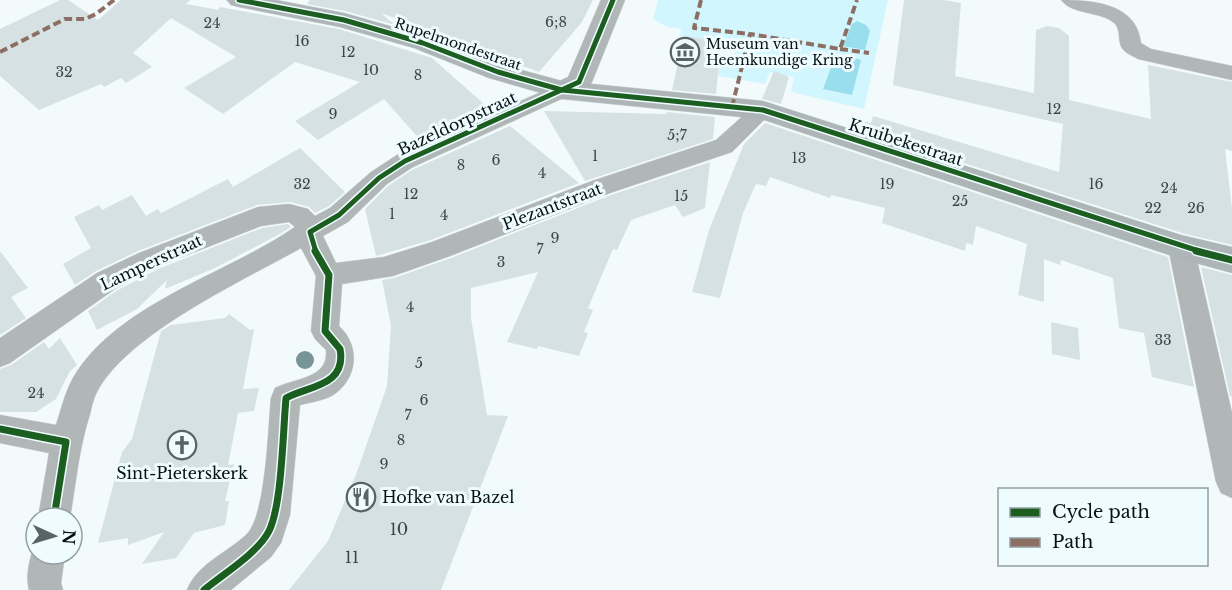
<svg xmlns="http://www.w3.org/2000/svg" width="1232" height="590" viewBox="0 0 1232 590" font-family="'Libre Baskerville',serif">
<rect width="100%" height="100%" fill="#f2fafc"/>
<!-- green -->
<path fill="#d2f6fe" d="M658,0H888L864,109L791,92L794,77L770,72L765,84L718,76L720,58L729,59V55H735V50L729,47V42L680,36L681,29L667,27L653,19Z"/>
<!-- water -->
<path fill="#98deec" d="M857,21L866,25L870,31L865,50L843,46L852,24Z
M848,56L861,60L852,95L823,89L835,57Z"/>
<!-- building -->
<path fill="#d6e1e3" d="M60,0H68L98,20L121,0H190L186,4L218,10L220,7L339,29L432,58L492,111L422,142L384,99L318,140L295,121L360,82L295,62L223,114L184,88L236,57L171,18L133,53L152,67L126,83L121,78L104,87L101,84L39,110L0,76V29Z
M310,0H593L582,22L539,72L381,13L395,25L345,11L307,4Z
M904,0H943L961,3L955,76L1034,93L1036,30L1047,26L1059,28L1069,36V100L1151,119L1148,65L1232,82V151L1225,149L1232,209V245L1182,233L848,126L852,118L871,123L873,116L1059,172L1063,124L893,85Z
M684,36L721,41L716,94L672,90Z
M774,71L789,77L781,104L762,99Z
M544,111L666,114L667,112L715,117L713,139L585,181Z
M765,123L1168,257L1194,387L1152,377L1144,333L1119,328L1113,278L1061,260L1060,265L1044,259V302L1018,295L1027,244L976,226L973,245L966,243L965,251L882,223L885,208L831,195L830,198L770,177L766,186L756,184L743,213L720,298L692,292L709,230L744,144Z
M510,126L579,183L431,240L376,256L365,209L388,186L412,170Z
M300,148L345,192L329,206L315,213L309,207L290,202L257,205L138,251L96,271L75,285L63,264L91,248L74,217L99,205L102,210L132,195L146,216L158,209L161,213L228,179L233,187Z
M710,162L705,208L683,217L675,205L631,220L617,250L613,249L588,308L593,310L584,332L588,333L579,356L538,346L537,349L507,342L538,272L471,288V318L487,415L508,416L441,590H289L328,541L357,472L387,386L391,326L382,280L394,278L451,258L611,195Z
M288,224L291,227L278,235L215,268L165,289L167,280L137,309L97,330L88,311L116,291L158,269L262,228Z
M0,251L28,288L11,297L26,318L0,335Z
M1201,267L1232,275V397L1230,396Z
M229,314L250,330L254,329L243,389L259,388L254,411L238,413L228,465L234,464L225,501H229L225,525L194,533L176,558L142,564L164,532L128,545V538L98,543L122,452L132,439L161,331L171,325L225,318Z
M1051,322L1078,328L1080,360L1052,354Z
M60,338L77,365L70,371L56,399L36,412H0V369L11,365L44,342L49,349Z"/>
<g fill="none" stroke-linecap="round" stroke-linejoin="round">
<!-- minor casing -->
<g stroke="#cdd4d6" stroke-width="1">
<path id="minor" d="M1061,0C1094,0 1137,4 1141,43L1151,49L1232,66V80L1138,59C1133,56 1125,53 1122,48C1117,40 1122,29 1113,22C1099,11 1072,15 1061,0Z
M562,83L570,85L573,90L570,95L413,167L387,184L348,222L323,236L336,263L384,257L432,242L592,181L716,140L755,105L763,102L771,105L774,110L732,152L610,193L450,256L393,276L342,284L339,326C359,344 359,375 336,393C327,400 312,402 300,405L290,515L281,543L271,557L231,590H187C197,564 227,553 247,534C266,514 268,428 271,398L275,388C294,378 329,379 326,350L315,339L311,331L316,276L301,248C244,280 127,334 97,392C93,399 92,407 90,414C79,448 76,483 70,518H38L49,453L0,443V415L56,425C61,410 65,392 73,378C116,304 229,273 295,227L289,222L261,226L157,267L115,289L10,363L0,367V338L97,273L139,253L258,207L289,204L308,209L315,216L330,208L371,172L397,155Z
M1181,237L1190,240L1194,247L1232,413V498L1221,493L1216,482L1168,247L1172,240Z
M36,542V554H65L61,583L63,590H29C25,575 30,556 36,542Z"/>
</g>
<!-- tertiary casing -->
<g stroke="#cdd4d6" stroke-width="1">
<path id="tertiary" d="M601,0H625L592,82C584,94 566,100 553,96L549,90L553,84L568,77Z"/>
</g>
<!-- secondary casing -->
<g stroke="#cdd4d6" stroke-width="1">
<path id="secondary" d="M227,0H276L344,13L432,38L507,66L562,81L763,101L1181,235L1232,247V273L1181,259L761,119L562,99L489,78L414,48L340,27L239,7L231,5Z"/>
</g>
<!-- minor -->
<use href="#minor" fill="#b1b6b7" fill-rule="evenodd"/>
<!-- tertiary -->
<use href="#tertiary" fill="#b1b6b7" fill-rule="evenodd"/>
<!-- secondary -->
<use href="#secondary" fill="#aeb5b7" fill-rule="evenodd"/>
<!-- quiet -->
<path stroke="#8d6e63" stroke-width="4" stroke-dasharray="8 4" stroke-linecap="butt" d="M701,0L694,28L750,34
M840,49L869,53
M0,52L65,19H85L96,14L114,0
M732,107L750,34L840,49L857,0"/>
<!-- cycleway-far1 casing -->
<g stroke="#effcff" stroke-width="8">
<path id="cycleway-far1" d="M239,0L344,20L423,43L498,72L562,90L763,110L1202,252
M316,252L310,232L339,215L379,178L405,161L579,82L613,0"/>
</g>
<!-- cycleway casing -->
<g stroke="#effcff" stroke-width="10">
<path id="cycleway" d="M1196,251L1232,260
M0,429L66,442L54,518
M204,590C223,574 258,553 269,531C282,505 283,430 286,398C308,386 347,386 340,349L325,331L329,275L315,251"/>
</g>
<!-- cycleway-far1 -->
<use href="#cycleway-far1" stroke="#1b5e20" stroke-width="5"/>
<!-- cycleway -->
<use href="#cycleway" stroke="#1b5e20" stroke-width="7"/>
</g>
<!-- trees -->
<circle fill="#779499" cx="305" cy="360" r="9"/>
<!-- icons -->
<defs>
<g id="museum-ring" transform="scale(1.5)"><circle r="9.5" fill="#effcff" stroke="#596365" stroke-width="1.5"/><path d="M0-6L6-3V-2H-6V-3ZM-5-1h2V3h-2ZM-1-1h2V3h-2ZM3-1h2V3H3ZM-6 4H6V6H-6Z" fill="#596365"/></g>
<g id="church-ring" transform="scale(1.5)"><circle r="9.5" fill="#effcff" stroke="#596365" stroke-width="1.5"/><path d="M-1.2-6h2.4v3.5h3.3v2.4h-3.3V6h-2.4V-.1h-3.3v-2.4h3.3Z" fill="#596365"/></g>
<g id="restaurant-ring" transform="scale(1.5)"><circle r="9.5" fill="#effcff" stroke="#596365" stroke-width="1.5"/><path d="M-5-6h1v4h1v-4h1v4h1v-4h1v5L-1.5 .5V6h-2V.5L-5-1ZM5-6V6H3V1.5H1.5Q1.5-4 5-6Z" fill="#596365"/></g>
</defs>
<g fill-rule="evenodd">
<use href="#museum-ring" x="685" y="52"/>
<use href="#church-ring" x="182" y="445"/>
<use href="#restaurant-ring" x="361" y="497"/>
</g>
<g text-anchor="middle" stroke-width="6" stroke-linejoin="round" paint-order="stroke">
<!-- number labels -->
<g font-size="14" fill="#3a4648">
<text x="556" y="27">6;8</text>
<text x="212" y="28">24</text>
<text x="302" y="46">16</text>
<text x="348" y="57">12</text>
<text x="371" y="75">10</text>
<text x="64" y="77">32</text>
<text x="418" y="80">8</text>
<text x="1054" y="114">12</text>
<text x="333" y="119">9</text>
<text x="677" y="140">5;7</text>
<text x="595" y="161">1</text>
<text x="799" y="163">13</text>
<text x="496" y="165">6</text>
<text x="461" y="170">8</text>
<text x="542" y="178">4</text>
<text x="302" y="189">32</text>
<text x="887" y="189">19</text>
<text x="1096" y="189">16</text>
<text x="1169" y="193">24</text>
<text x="411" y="199">12</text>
<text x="681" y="201">15</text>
<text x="960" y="206">25</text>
<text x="1153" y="213">22</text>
<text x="1196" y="213">26</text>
<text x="392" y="219">1</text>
<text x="444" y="220">4</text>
<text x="555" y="243">9</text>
<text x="540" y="254">7</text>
<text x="501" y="267">3</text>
<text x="410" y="312">4</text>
<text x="1163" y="345">33</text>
<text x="419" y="368">5</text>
<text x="36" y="398">24</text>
<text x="424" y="405">6</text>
<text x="408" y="420">7</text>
<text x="401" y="445">8</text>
<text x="384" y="469">9</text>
</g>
<!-- far-street labels -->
<g font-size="14" fill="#061214" stroke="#effcff">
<text transform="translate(458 44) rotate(19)" y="5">Rupelmondestraat</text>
</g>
<!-- far-poi labels -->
<g font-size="14" fill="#061214" stroke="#effcff" text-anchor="start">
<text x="706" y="49">Museum van<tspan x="706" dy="16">Heemkundige Kring</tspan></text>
</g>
<!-- street labels -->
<g font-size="16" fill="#061214" stroke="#effcff">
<text transform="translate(457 123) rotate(-25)" y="6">Bazeldorpstraat</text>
<text transform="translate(906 142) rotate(18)" y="6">Kruibekestraat</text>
<text transform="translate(552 206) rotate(-21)" y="6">Plezantstraat</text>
<text transform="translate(151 262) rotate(-25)" y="6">Lamperstraat</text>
</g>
<!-- poi labels -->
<g font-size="16" fill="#061214" stroke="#effcff">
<text x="182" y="479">Sint-Pieterskerk</text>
<text x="382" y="503" text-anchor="start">Hofke van Bazel</text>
</g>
<!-- near-number labels -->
<g font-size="16" fill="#3a4648">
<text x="399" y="535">10</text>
<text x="352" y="563">11</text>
</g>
</g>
<!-- legend -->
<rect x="998" y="488" width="210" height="78" fill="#effcff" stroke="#929ea1" stroke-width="1.5"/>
<rect x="1010" y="508" width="30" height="9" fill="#1b5e20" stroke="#929ea1" stroke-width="1.5"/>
<text x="1052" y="518" font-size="18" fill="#061214">Cycle path</text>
<rect x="1010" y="538" width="30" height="9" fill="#8d6e63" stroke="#929ea1" stroke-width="1.5"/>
<text x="1052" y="548" font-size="18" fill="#061214">Path</text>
<!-- north arrow -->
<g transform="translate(54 536) rotate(94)"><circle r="28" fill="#effcff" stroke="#929ea1" stroke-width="1.5"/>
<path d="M0-4.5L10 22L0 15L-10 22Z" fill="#596365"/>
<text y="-9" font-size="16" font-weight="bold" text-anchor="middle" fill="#061214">N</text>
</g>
</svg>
